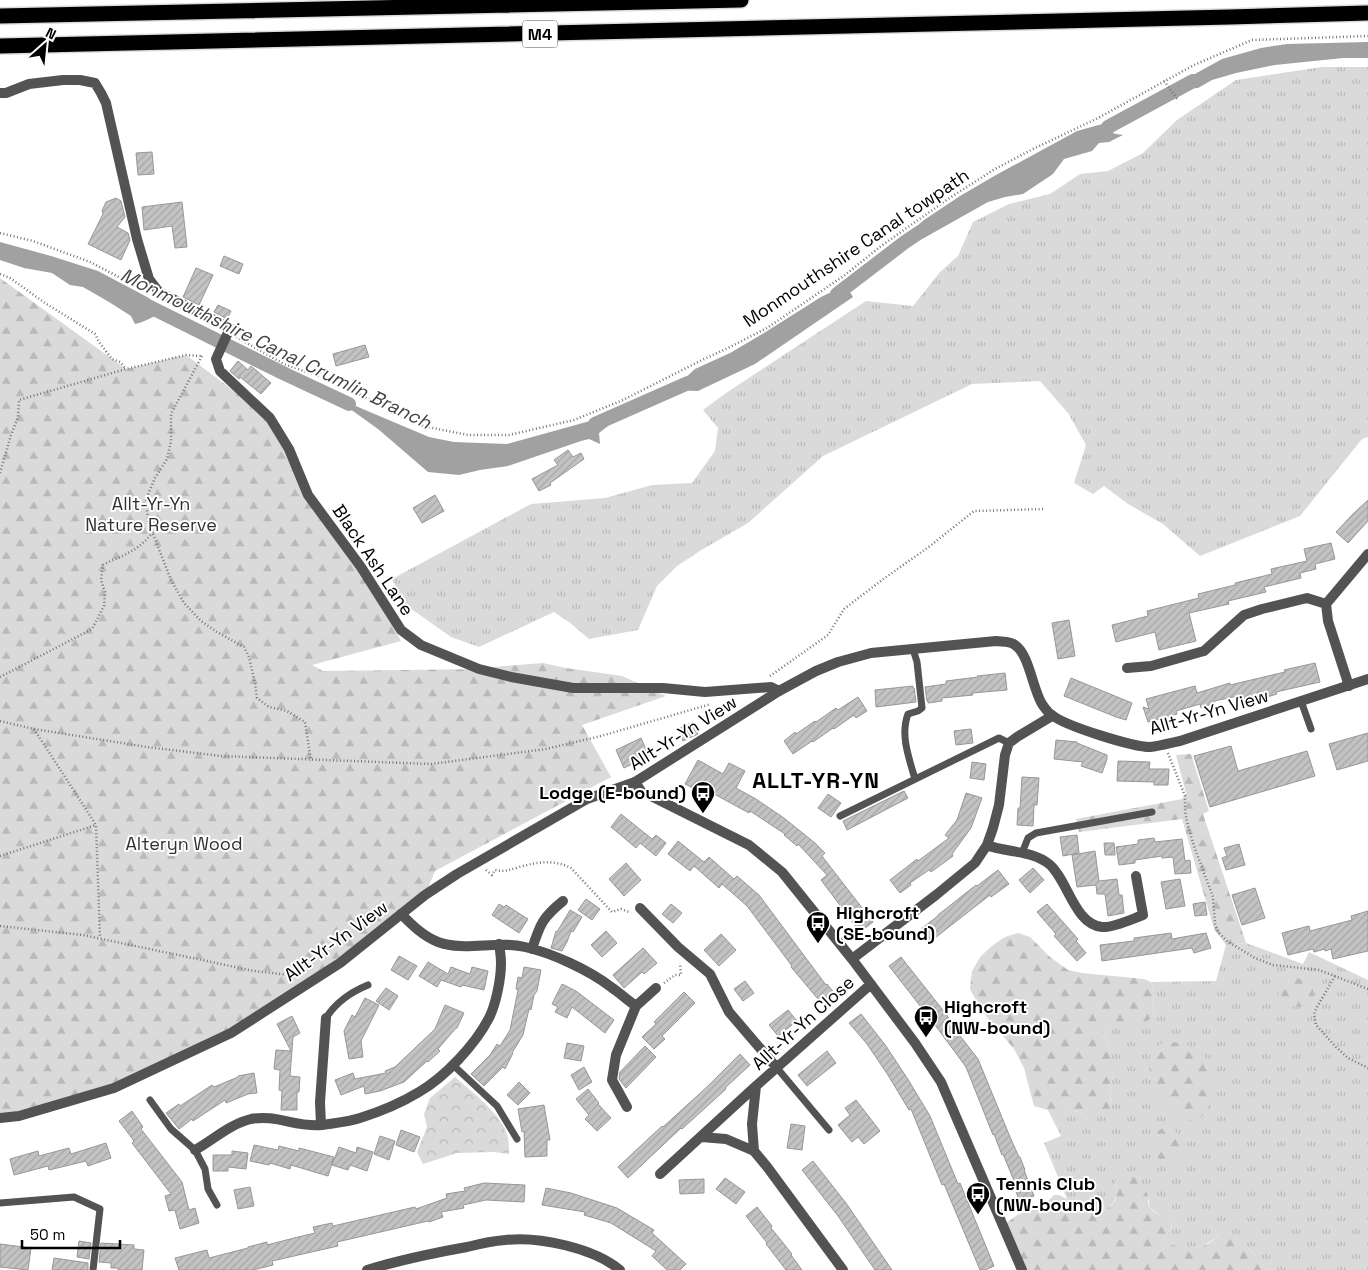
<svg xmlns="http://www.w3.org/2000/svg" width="1368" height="1270" viewBox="0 0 1368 1270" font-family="'Space Grotesk',sans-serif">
<defs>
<pattern id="grass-tufts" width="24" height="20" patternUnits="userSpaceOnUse" patternTransform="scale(1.25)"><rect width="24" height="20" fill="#dadada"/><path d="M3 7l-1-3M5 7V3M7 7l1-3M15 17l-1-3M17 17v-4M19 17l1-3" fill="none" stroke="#b9b9b9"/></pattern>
<pattern id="forest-firs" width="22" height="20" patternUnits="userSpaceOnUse" patternTransform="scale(1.25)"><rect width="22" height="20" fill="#dadada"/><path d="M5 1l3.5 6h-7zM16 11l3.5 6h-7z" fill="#b9b9b9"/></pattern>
<pattern id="park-crowns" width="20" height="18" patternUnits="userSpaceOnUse" patternTransform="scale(1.25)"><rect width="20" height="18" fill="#dadada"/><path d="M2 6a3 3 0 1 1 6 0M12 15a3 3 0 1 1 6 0" fill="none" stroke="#b9b9b9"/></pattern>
<pattern id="building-hatch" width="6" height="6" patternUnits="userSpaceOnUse" patternTransform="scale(1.25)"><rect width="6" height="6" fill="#c3c3c3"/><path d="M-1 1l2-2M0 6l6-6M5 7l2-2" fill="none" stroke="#a6a6a6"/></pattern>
</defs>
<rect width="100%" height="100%" fill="#fff"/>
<!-- grass -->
<path fill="url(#grass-tufts)" d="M1322,67H1368V437L1362,439L1300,516L1200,556L1163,524L1128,504L1104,486L1093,494L1074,483L1086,445L1068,413L1040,381L972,384L823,456L748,523L703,549L677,566L657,586L638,630L589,639L569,622L554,612L479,647L451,637L403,603L392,579L531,504L605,498L652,485L692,483L715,451L718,428L703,410L726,393L866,301L913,306L940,272L958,256L973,222L1009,204L1050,194L1080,174L1108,171L1143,153L1177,120L1236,80Z
M1246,943L1303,964L1309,952L1368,980V1270H1266L1251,1251L1236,1238L1218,1236C1199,1251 1187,1251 1164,1242L1167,1233L1172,1228L1171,1222L1162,1217L1150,1208L1147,1191L1115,1182C1118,1198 1116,1203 1102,1213L1090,1211L1067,1199L1044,1143L1061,1136L1048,1110H1069L1084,1113L1111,1107L1110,1088L1113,1076L1109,1046L1103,1033L1107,1024H1115L1153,1015L1154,990L1151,982L1216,981L1226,945Z"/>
<!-- forest -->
<path fill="url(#forest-firs)" d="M0,278L126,369L186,355L270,418L308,495L361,567L401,641L312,665L323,671L482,669L503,666L543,663L566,668L622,676L666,696L582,725L611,777L435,871L425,895L401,914L231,1033L114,1088L0,1118Z
M1191,754L1209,811L1203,814L1246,943L1226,945L1214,929L1182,819L1079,832L1076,819L1182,799L1186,793L1176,755Z
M1018,933L1030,937L1050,957L1068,970L1082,973L1144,979L1151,982L1154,990L1153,1015L1145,1024H1107L1103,1033L1109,1046L1112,1061L1113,1076L1110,1088L1111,1107L1100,1115L1084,1113L1069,1110H1048L1034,1106L1024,1068L1014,1049L981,1010L970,989L972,971L981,956L993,945L1005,937Z
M1290,978H1298L1308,983L1313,989L1314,1000L1308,1007L1289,1006L1279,1000L1278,992L1283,982Z
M1165,1041C1177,1042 1195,1045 1204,1056C1217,1070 1214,1100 1204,1114C1202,1117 1198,1119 1195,1121L1186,1120L1171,1109L1159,1099L1153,1087L1148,1062L1155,1048Z
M1163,1128C1164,1128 1171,1129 1171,1129C1182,1133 1187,1152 1180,1161C1178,1164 1173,1165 1170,1167C1154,1157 1152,1153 1153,1134Z
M1128,1172C1136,1177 1144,1182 1147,1192C1149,1197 1147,1204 1150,1208C1155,1214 1165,1218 1171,1222L1172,1228L1167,1233L1164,1242C1179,1248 1195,1251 1209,1243C1215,1239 1220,1233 1226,1234C1241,1236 1258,1259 1266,1270H1022L1004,1225L1017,1215L1047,1202L1054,1195H1059L1090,1211L1102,1212C1117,1203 1118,1199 1115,1182L1119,1174Z"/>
<!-- park -->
<path fill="url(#park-crowns)" d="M455,1077C472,1092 499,1112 507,1134C509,1140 509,1148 509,1154L494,1152L457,1153L423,1164L417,1152L427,1127L424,1114L430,1098Z"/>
<!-- water -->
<path fill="#a1a1a1" d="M1368,42V58H1343L1275,65L1236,73L1212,80L1198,88L1176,89L1184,80L1222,59L1261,48L1287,44Z
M1124,118L1114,128L1113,133L1116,134L1123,135L1109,142L1099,143L1092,151L1064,159L1053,174L1023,194L1005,197L988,202L924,238L905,242L910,232L924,220L960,196L996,175L1077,131Z
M0,242L51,256L98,271L149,298L164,314C153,315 146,322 135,324L131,316L109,302L83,287L70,285L52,273L24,268L0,260Z
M850,283V292L853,297L755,364L698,391L672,390L695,369L730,353L764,333L821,297Z
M332,396L429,437L454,442L507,444L590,421L611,417L608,426L599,433L600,444L589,439L581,441L508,466L480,470L459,475L428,472L378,429Z"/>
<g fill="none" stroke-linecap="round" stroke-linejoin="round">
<!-- canal -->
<path stroke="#a1a1a1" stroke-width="14" d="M1108,127L1193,81
M837,294L905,242L920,232
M148,306L285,374L349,404
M595,424L688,383"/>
</g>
<!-- building -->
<path fill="url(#building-hatch)" stroke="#979797" d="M152,152L154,174L138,175L136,153Z
M116,198L121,201L125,217L117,227L128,233L130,240L121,260L88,244L103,214L102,211L106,202Z
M182,202L187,247L175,248L172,226L144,230L142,207Z
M224,256L243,264L239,274L220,266Z
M196,268L213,275L199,305L183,297Z
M218,305L231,311L227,319L214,312Z
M365,345L369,357L336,366L333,354Z
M238,361L248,370L251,366L271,383L261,394L240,377L239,379L230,371Z
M568,450L573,457L581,453L584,459L550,483L551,485L539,491L532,479L558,465L554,460Z
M435,495L444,511L422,523L413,508Z
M1368,500V521L1348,543L1336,532L1353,514Z
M1331,543L1335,559L1315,564L1316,569L1300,573L1301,578L1264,587L1266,592L1228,601L1229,604L1189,613L1196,641L1159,650L1155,632L1116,642L1112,625L1148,616L1147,611L1199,598L1198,594L1235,585V583L1272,574L1271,569L1307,561L1304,549Z
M1069,620L1075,656L1058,659L1052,623Z
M1315,663L1320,682L1276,692L1277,694L1241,705L1238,696L1214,701L1215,703L1201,708L1200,704L1176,711L1177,714L1148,722L1143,707L1149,709L1146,699L1195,686L1197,693L1230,683V685L1285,672L1284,670Z
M1005,673L1007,690L972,693L973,695L942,698V701L928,703V701H927L925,687L946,684V681L978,677L977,676Z
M1071,678L1132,703L1126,720L1116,717L1064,696Z
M913,686V688H914L916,702L876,707L875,690Z
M858,697L867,711L856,718L854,715L834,729L833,728L813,742L812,741L793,754L784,741L795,732L796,734L815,721L816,722L836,708L838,710Z
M693,722L698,734L683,741L678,729Z
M971,729L973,743L956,745L954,731Z
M1368,733V761L1337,770L1329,744Z
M641,738L649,756L624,768L616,750Z
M1056,740L1077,742V743L1107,755V759L1102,773L1081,766L1083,762L1054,759Z
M1231,746L1238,771L1307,751L1315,776L1210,807L1194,756Z
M698,760L723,774L729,763L745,771L736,788L756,799L784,818L815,843L825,853L822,856L873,922L860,932L821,880L827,875L798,844L797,846L784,835L785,834L750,811L749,813L703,788L701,792L685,784Z
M1118,761L1150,762L1149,769H1169L1168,785H1154V782L1117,781Z
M972,762L986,764L984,780L970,778Z
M1022,777L1039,778L1037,805H1034L1033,826L1017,825L1018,808H1020Z
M904,791L908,798L847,830L843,821Z
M966,793L982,798L971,828L952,854L953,856L931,872L929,870L910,883L911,885L900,893L890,880L917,859L918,861L949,838L945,835L957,820Z
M828,794L841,803L831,817L818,808Z
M621,814L652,839L656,835L666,843L656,856L640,843L636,848L611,827Z
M1077,835L1079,853L1063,856L1060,837Z
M1154,838L1155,842L1182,839L1185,861L1190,860L1191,873L1175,874L1173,857L1162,858V856L1135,860V863L1119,865L1116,847L1138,844V840Z
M678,841L704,862L709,857L734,879L737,876L759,895L826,985L827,984L835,994L823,1005L791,967L792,966L747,906L722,884L719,888L694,866L690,871L668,854Z
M1104,843H1114L1115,855H1105Z
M1239,844L1245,865L1226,870L1222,858L1227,856L1224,848Z
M1095,851L1099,881L1117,879L1119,895H1122L1124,913L1108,916L1105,894H1097L1096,885L1077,887L1072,855Z
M626,863L641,880L624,896L609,879Z
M1033,868L1044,880L1030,893L1019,880Z
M998,870L1009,884L991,897L990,895L931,941L922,928L938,916V915L976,885L977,886Z
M1180,879L1185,906L1166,909L1161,882Z
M1255,888L1265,918L1242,925L1232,895Z
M586,899L600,909L592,920L578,910Z
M1205,902L1207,915L1195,916L1193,904Z
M499,904L504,907L506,905L528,919L519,933L492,915Z
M671,904L682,913L673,923L662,914Z
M1047,904L1078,939L1076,941L1086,953L1077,961L1054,936L1056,934L1037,912Z
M570,910L582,917L573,932L571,931L567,942L562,951L551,948L556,931L557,932Z
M1368,911V951L1333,959L1331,949L1325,951V949L1314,952L1313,949L1288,955L1282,933L1309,926L1310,931L1352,920L1351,916Z
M606,931L617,943L602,957L591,945Z
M1171,933L1172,939L1206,933L1211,948L1194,953L1192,948L1102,961L1100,945L1134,941V938Z
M721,934L736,950L719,966L704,950Z
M643,948L657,963L644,974L642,972L624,988L613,975Z
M399,956L417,966L408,980L391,970Z
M901,957L946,1014L955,1027L954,1028L978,1059L1010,1137L1019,1157H1020L1025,1170H1024L1034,1196L1020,1202L1015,1189L1017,1188L1003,1154L1002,1155L994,1134L993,1135L966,1067L935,1025L889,966Z
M428,962L448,974L451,967L470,974L472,967L488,971L484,990L462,985L461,987L441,980L437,987L419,976Z
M524,967L541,970L537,991L534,995L531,1010L529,1009L523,1035L512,1053H513L505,1069L503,1067L484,1086L471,1074L490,1055L497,1044L500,1046L510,1030L518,990L516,989L518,977L522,978Z
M745,981L754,993L743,1001L734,989Z
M562,984L576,991L614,1020L605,1033L572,1007L567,1018L555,1012L558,1007L552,1004Z
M386,988L398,996L389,1010L376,1001Z
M684,992L695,1003L662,1036L665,1039L654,1049L642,1037L656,1024L654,1022Z
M365,998L379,1005L361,1041L363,1057L349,1059L344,1031L352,1015L355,1017Z
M445,1005L464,1013L457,1028H456L438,1049L440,1051L428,1062L427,1061L404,1082L380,1091L365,1094L364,1086L341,1095L335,1080L353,1073L355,1079L386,1073L385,1071L395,1067L435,1029Z
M788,1010L797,1021L778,1036L769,1025Z
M861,1014L886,1046L909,1081L930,1116L958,1184L960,1183L994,1266L985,1270H980L944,1184L942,1185L911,1109L909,1110L888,1075L867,1044L849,1023Z
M292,1016L300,1033L293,1037L290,1076L300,1077L299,1092H297V1110H281L282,1091L279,1090L280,1070L274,1069L276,1050L291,1051L277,1024Z
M567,1043L584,1046L581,1061L564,1058Z
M645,1046L656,1057L626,1088L619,1079L620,1072Z
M827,1051L836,1063L807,1086L798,1075Z
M740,1054L750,1065L725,1088L726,1089L682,1129L681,1128L628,1178L618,1167L662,1126L663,1127L708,1086Z
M584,1067L592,1082L579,1090L571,1075Z
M254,1073L257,1093L248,1094L226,1103L225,1100L193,1121L192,1119L179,1129L166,1113L179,1104L180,1106L212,1085L214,1087L238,1077V1076Z
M519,1082L530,1093L518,1105L507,1095Z
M588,1089L599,1103L598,1104L611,1118L597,1131L585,1119L589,1115L576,1099Z
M856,1100L880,1131L864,1144L858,1137L852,1142L838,1125L850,1115L845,1108Z
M544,1105L550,1140H547V1156L525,1157L524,1131L522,1132L518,1109Z
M132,1111L143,1127L141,1129L182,1182L189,1210L195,1208L199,1223L180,1229L175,1210L169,1211L165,1196L171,1194L132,1143L134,1141L119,1121Z
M791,1124L805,1126L802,1150L787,1148Z
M401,1130L420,1137L414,1152L396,1145Z
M380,1136L395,1141L389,1160L374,1154Z
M106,1143L111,1158L88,1166L86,1161L49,1170L48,1166L14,1175L10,1159L38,1151L39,1156L69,1148L71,1154Z
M254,1145L278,1150L279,1146L299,1151V1148L334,1157L328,1176L291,1165L290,1169L270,1163L269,1165L250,1161Z
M339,1147L356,1153L357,1147L373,1152L367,1171L350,1165L348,1170L332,1165Z
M232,1151L248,1153L246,1169L228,1167V1171H213V1155H232Z
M813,1161L846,1203L892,1270H875L838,1216L802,1170Z
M725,1178L745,1192L736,1204L716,1189Z
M704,1179V1193L680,1194L679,1180Z
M484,1183L525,1185L524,1202L486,1200L463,1205L464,1208L441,1212L443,1217L429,1222L428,1221L337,1242L338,1246L272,1261L273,1265L253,1270H179L175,1258L207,1250L209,1258L248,1248V1247L267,1242V1245L294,1238L315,1233L313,1227L332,1223L333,1226L415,1207L416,1209L447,1198L446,1194L465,1191L464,1188Z
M250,1187L254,1206L238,1209L234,1190Z
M546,1188L571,1193L617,1208L654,1230L652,1233L686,1264L680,1270H667L652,1256L656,1251L611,1223L584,1215L585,1212L542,1205Z
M757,1207L772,1226L771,1228L792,1254L791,1255L802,1270H786L766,1244L767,1243L746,1216Z
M79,1241L91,1243L89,1259L77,1257Z
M101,1243L134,1245V1249L144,1250L142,1270H118V1268H111V1263L99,1262Z
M0,1244L31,1248L28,1270L0,1267Z
M54,1258L88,1263V1270H52Z"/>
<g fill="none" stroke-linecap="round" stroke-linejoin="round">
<!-- motorway casing -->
<g stroke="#dbdbdb" stroke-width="18">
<path id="motorway" d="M0,16L741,0
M0,46L1230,17L1368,13"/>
</g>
<!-- path -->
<path stroke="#757575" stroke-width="2.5" stroke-dasharray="1 2.5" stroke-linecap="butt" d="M1164,81L1178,100
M0,233L33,241L90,262L142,289
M0,274L10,278L45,303L95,334L99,342L112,359L120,362L126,369
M236,337L284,364L335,382L423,426L468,435H509L574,420L623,400L702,360L726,349L767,328L845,275L881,246L948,199L995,169L1033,149L1098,118L1194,65L1252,40L1368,36
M202,356L171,414V441L167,459L155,478L146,499L148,521L171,580L184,603L201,621L217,632L244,647L249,657L255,683L257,698L269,707L287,711L305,722L311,761
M0,473L11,435L18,417L19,400L126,369L186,355L202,356
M770,676L828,635L844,609L882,580L930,546L974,511L1044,509
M0,677L92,629L104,606L105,592L101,580L103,565C111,560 120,558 128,553C138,548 146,541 153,532
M0,721L34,729L147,747L221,756L431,764L546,749L601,736L711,704
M34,729L96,825L100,938
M1168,753L1185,796V811L1188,826L1194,846L1213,897L1215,924L1219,933L1227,941L1255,958L1273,965L1319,970L1368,989
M0,856L96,825
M486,870L492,875L495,870C504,872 510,870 519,867C538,862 553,859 571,868L612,912L621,909L629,912
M0,926L83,935L254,971L299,976
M1335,976L1317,1007L1314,1014L1316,1025L1336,1047L1348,1058L1368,1068
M664,983L675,975H681L680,963"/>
<!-- service -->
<path stroke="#535353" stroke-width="7" d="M913,649L917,662L922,708L918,711L908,714C900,735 909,758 915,779
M1301,701L1311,729
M840,816L999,738L1009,743
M1022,853L1028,838L1036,833L1152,812
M326,1018C336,1002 351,992 368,985
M453,1065L497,1106L517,1139
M777,1068L829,1130
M150,1100L171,1129L195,1150L205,1169L208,1189L217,1205
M0,1203L74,1197L100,1209L93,1270"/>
<!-- minor -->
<path stroke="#535353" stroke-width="10" d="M0,93H6L29,84L63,80H80L95,83L101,93L106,103L137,239L149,279L159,292L230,328L216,359L220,371L270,418L289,449L308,495L361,567L401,630L421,645L479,669L511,677L573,688H663L705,692L771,687L779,691
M1127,668L1151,666L1204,651L1244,615L1262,609L1307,598L1326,604
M1349,686L1328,621L1326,604L1368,554
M635,782L641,791L749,845L782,872L852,959L915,1043L941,1082L1022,1270
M987,845C1007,853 1032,850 1049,864C1068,880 1074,924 1102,927C1113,928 1132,919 1143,915L1136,876
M640,908L678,947L710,974L729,1012L777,1068
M401,914C412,925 423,936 438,942C465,952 496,940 525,947C552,953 589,970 611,987C620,993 627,1000 636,1006L616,1055L612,1080L627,1107
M532,949C540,924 543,917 563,901
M852,959L936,895L975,863L987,845L993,828L999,805L1005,755L1009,743L1017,737L1052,716
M636,1006L656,988
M321,1125L320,1102L326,1018
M701,1137L726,1139L754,1151L768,1168L843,1270
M195,1150C213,1140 230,1124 251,1119C276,1114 297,1128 322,1125C334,1123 348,1122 360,1118C379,1112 401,1103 419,1092C445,1077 475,1045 489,1018C496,1004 501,979 501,963C501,957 500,950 499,944
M754,1151L752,1124L756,1086L871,984
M660,1174L756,1086
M367,1270C400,1260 433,1253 467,1247C479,1244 492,1241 505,1240C538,1236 594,1248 620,1270"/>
<!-- tertiary -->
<path stroke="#535353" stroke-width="10" d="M0,1118L19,1116L114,1088L231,1033L340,963L425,895L457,874L587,799L635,782L779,691L816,671L838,662L871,653L996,641C1002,642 1010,641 1015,645C1029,654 1033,690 1042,704C1044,707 1048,713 1052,715C1065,726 1133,747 1150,747C1161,746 1170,743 1180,741L1368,679"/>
<!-- motorway -->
<use href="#motorway" stroke="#000" stroke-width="15"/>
</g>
<!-- icons -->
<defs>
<g id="bus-pin" transform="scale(1.25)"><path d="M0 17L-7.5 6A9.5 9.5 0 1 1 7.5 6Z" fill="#000" stroke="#fff"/><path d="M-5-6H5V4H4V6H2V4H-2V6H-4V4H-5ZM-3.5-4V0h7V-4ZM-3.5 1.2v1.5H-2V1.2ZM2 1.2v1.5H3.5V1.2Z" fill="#fff"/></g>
</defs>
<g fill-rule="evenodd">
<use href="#bus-pin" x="703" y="793"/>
<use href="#bus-pin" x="818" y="923"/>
<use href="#bus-pin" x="926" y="1017"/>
<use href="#bus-pin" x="978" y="1194"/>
</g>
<g text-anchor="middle" stroke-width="4" stroke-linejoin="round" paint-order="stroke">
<!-- shield labels -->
<rect fill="#fff" stroke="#4c4c4c" stroke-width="1" x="522.5" y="20.5" width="35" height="27" rx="4"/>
<g font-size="16" font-weight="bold" fill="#000">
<text x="540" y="40">M4</text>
</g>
<!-- street labels -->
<g font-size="18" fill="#000" stroke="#fff">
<text transform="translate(856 248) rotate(-34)" y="6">Monmouthshire Canal towpath</text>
<text transform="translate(373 560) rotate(56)" y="6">Black Ash Lane</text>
<text transform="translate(1209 712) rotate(-16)" y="6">Allt-Yr-Yn View</text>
<text transform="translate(683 733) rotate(-32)" y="6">Allt-Yr-Yn View</text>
<text transform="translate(336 941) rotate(-36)" y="6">Allt-Yr-Yn View</text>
<text transform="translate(803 1023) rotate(-42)" y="6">Allt-Yr-Yn Close</text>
</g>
<!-- park labels -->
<g font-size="18" fill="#313131" stroke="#fff">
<text x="151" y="510">Allt-Yr-Yn<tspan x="151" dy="21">Nature Reserve</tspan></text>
<text x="184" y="850">Alteryn Wood</text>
</g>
<!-- poi labels -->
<g font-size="18" font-weight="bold" fill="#000" stroke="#fff" text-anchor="start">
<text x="686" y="799" text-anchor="end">Lodge (E-bound)</text>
<text x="836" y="919">Highcroft<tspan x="836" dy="21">(SE-bound)</tspan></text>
<text x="944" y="1013">Highcroft<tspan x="944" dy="21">(NW-bound)</tspan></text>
<text x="996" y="1190">Tennis Club<tspan x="996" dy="21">(NW-bound)</tspan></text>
</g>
<!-- water labels -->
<g font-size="19" font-style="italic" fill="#424242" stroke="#fff">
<text transform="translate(276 348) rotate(26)" y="7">Monmouthshire Canal Crumlin Branch</text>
</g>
<!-- district labels -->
<g font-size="22" font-weight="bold" letter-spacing="1" fill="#000" stroke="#fff">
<text x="816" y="788">ALLT-YR-YN</text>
</g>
</g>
<!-- north arrow -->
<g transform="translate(45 45) rotate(27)" stroke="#ffffff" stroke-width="4" paint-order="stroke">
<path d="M0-4L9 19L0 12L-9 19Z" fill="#000000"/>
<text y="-8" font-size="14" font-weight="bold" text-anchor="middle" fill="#000000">N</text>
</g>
<!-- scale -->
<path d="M22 1240v8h98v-8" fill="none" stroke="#000000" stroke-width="2.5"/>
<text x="30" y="1240" font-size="15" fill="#000000" stroke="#ffffff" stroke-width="4" paint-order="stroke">50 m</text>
</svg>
